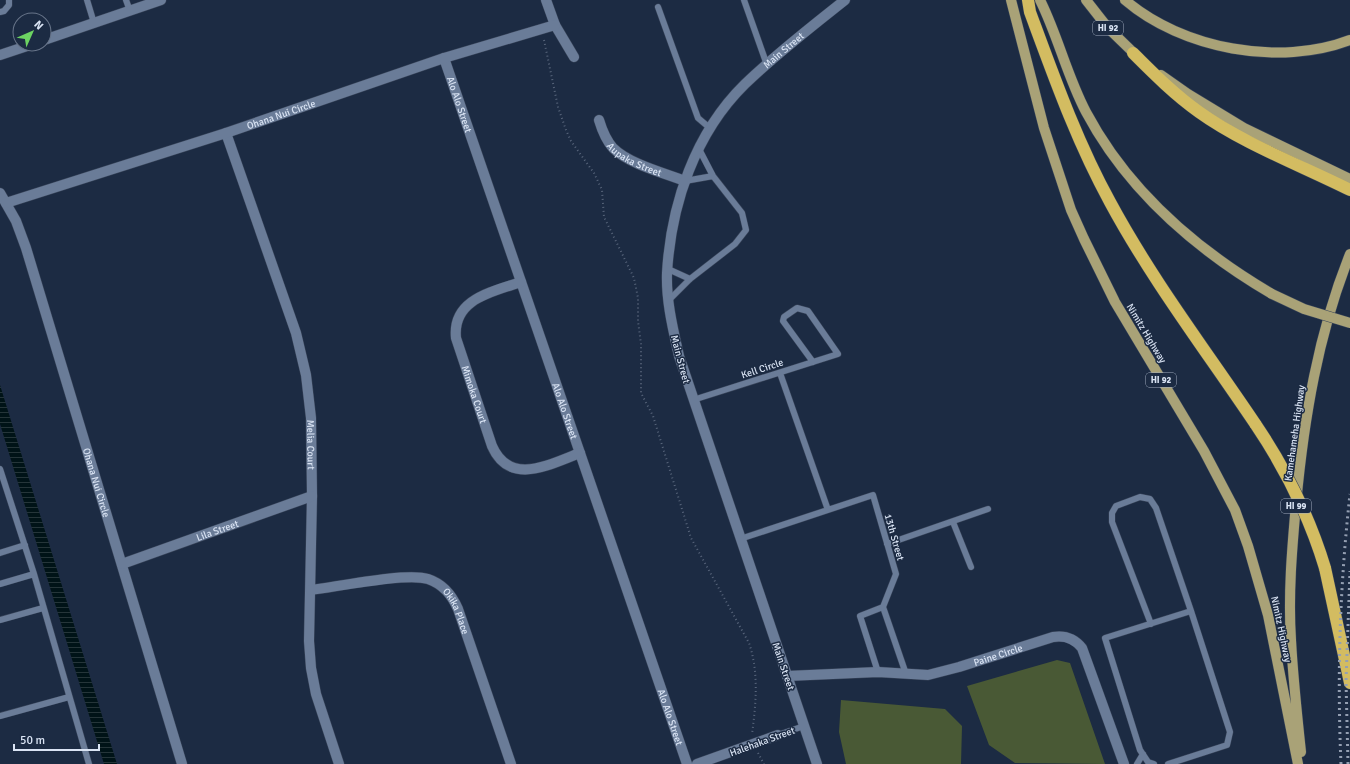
<svg xmlns="http://www.w3.org/2000/svg" width="1350" height="764" viewBox="0 0 1350 764" font-family="Signika,sans-serif">
<defs>
<pattern id="water-rules" width="6" height="5" patternUnits="userSpaceOnUse"><rect width="6" height="5" fill="#001317"/><path d="M0 2.5h6" fill="none" stroke="#253539"/></pattern>
</defs>
<rect width="100%" height="100%" fill="#1c2b43"/>
<!-- park -->
<path fill="#495935" d="M1057,660L1070,663L1105,764L1015,763L989,745L967,686Z
M841,700L945,709L962,726L961,764H846L839,732Z"/>
<!-- water -->
<path fill="url(#water-rules)" d="M0,385L117,764H104L0,424Z"/>
<g fill="none" stroke-linecap="round" stroke-linejoin="round">
<!-- lane casing -->
<g stroke="#39455a" stroke-width="7">
<path id="lane" d="M87,0L94,23
M126,0L130,11
M744,0L767,65
M658,7L698,118L711,129
M0,12L4,11L9,5V0
M685,181L713,176
M668,269L690,279
M669,300L690,279L735,244L746,230L742,213L713,176L699,149
M780,373L828,510
M693,400L838,354L808,311L797,308L784,317L783,321L813,362
M0,469L34,574L89,764
M953,522L971,567
M740,539L873,495L896,574L883,607L906,674
M887,544L988,509
M0,553L25,545
M0,584L34,574
M0,620L43,608
M1151,624L1112,522V513L1116,506L1140,497L1150,499L1156,508L1191,611
M878,672L860,616L883,607
M0,716L69,697
M778,735L804,726
M1137,764L1143,754
M1154,764L1148,762L1140,750L1105,638L1191,611L1230,732L1227,745L1168,764"/>
</g>
<!-- street casing -->
<g stroke="#39455a" stroke-width="11">
<g id="street">
<path d="M546,0L555,25L574,57"/>
<path d="M44,40L161,0"/>
<path d="M0,55L33,44"/>
<path id="s1" d="M444,58L687,764"/>
<path id="s2" d="M599,120C602,130 606,140 613,148C629,164 664,173 685,181"/>
<path id="s3" d="M226,133L296,333L306,375L311,418L312,496L309,641L311,668L316,694L339,764"/>
<path id="s4" d="M0,193L16,221L26,248L182,764"/>
<path id="s5" d="M6,203L226,133L444,58L555,25"/>
<path id="s6" d="M521,282C492,292 452,299 456,338L492,446C510,487 550,464 580,453"/>
<path id="s7" d="M122,564L312,496"/>
<path id="s8" d="M311,590C336,587 407,572 428,579C443,584 452,595 458,609L511,764"/>
<path id="s9" d="M787,676L878,672L928,675L959,667L1053,637C1065,635 1074,638 1082,648L1124,764"/>
<path d="M697,764L778,735"/>
<path id="s10" d="M817,764L679,356C673,329 666,301 667,273C671,204 695,133 745,84C776,54 811,27 845,0"/>
</g>
</g>
<!-- primary casing -->
<g stroke="#39455a" stroke-width="11">
<path id="primary" d="M1011,0L1044,128L1071,210L1084,239L1115,302L1204,451L1235,510L1248,546L1268,615L1298,764
M1040,0C1058,36 1067,76 1086,112C1128,191 1197,250 1272,294
M1086,0L1108,28L1139,58
M1125,0C1182,49 1280,67 1350,40
M1161,75L1188,94L1244,128L1350,179
M1301,752C1297,715 1293,678 1291,640C1288,595 1292,549 1296,504C1304,418 1318,334 1350,254"/>
</g>
<!-- highway casing -->
<g stroke="#39455a" stroke-width="13">
<path id="highway" d="M1028,0L1030,12C1054,77 1077,142 1110,202C1152,280 1207,352 1256,425
M1133,53C1154,74 1175,95 1199,112C1242,143 1302,166 1350,190
M1325,568L1350,683"/>
</g>
<!-- path -->
<path stroke="#58657b" stroke-width="2" stroke-dasharray="1 3" stroke-linecap="butt" d="M544,40L558,107L566,130L571,141L594,173L602,190L604,217L634,278L638,298V321L641,344V393L653,416L691,538L749,643C759,672 756,704 752,734
M758,753L764,764"/>
<!-- lane -->
<use href="#lane" stroke="#6a7c98" stroke-width="6"/>
<!-- street -->
<use href="#street" stroke="#6a7c98" stroke-width="10"/>
<!-- primary -->
<use href="#primary" stroke="#a9a277" stroke-width="10"/>
<!-- highway -->
<use href="#highway" stroke="#d3bc61" stroke-width="12"/>
<!-- rail -->
<path stroke="#949fb2" stroke-width="3" stroke-dasharray="2 4" stroke-linecap="butt" d="M1341,764C1337,673 1340,584 1350,494
M1348,764L1346,681L1350,571"/>
<!-- primary-bridge casing -->
<g stroke="#39455a" stroke-width="11" stroke-linecap="butt">
<path id="primary-bridge" d="M1272,294L1304,309L1350,323"/>
</g>
<!-- highway-bridge casing -->
<g stroke="#39455a" stroke-width="13" stroke-linecap="butt">
<path id="highway-bridge" d="M1256,425C1287,471 1309,515 1325,568"/>
</g>
<!-- primary-bridge -->
<use href="#primary-bridge" stroke="#a9a277" stroke-width="10"/>
<!-- highway-bridge -->
<use href="#highway-bridge" stroke="#d3bc61" stroke-width="12"/>
</g>
<g text-anchor="middle" stroke-width="3" stroke-linejoin="round" paint-order="stroke">
<!-- shield labels -->
<g fill="#1c2b43" stroke="#a1acbf" stroke-width="1">
<rect x="1093" y="21" width="30" height="14" rx="3"/>
<rect x="1146" y="373" width="30" height="14" rx="3"/>
<rect x="1281" y="499" width="30" height="14" rx="3"/>
</g>
<g font-size="9" font-weight="bold" fill="#dae4f4">
<text x="1108" y="31">HI 92</text>
<text x="1161" y="383">HI 92</text>
<text x="1296" y="509">HI 99</text>
</g>
<!-- street labels -->
<g font-size="10" fill="#dae4f4" stroke="#1c2b43">
<text dy="4" stroke="none"><textPath href="#s10" startOffset="775">Main Street</textPath></text>
<text dy="4" stroke="none"><textPath href="#s1" startOffset="49">Alo Alo Street</textPath></text>
<text dy="4" stroke="none"><textPath href="#s5" startOffset="289">Ohana Nui Circle</textPath></text>
<text dy="4" stroke="none"><textPath href="#s2" startOffset="56">Aupaka Street</textPath></text>
<text transform="translate(1147 333) rotate(59)" y="4">Nimitz Highway</text>
<text transform="translate(681 359) rotate(75)" y="4">Main Street</text>
<text transform="translate(762 368) rotate(-18)" y="4">Kell Circle</text>
<text dy="4" stroke="none"><textPath href="#s6" startOffset="154">Mimoka Court</textPath></text>
<text dy="4" stroke="none"><textPath href="#s1" startOffset="373">Alo Alo Street</textPath></text>
<text transform="translate(1294 433) rotate(-82)" y="4">Kamehameha Highway</text>
<text dy="4" stroke="none"><textPath href="#s3" startOffset="325">Melia Court</textPath></text>
<text dy="4" stroke="none"><textPath href="#s4" startOffset="306">Ohana Nui Circle</textPath></text>
<text dy="4" stroke="none"><textPath href="#s7" startOffset="101">Lila Street</textPath></text>
<text transform="translate(895 537) rotate(74)" y="4">13th Street</text>
<text dy="4" stroke="none"><textPath href="#s8" startOffset="163">Okika Place</textPath></text>
<text transform="translate(1282 629) rotate(78)" y="4">Nimitz Highway</text>
<text dy="4" stroke="none"><textPath href="#s9" startOffset="214">Paine Circle</textPath></text>
<text transform="translate(784 666) rotate(71)" y="4">Main Street</text>
<text dy="4" stroke="none"><textPath href="#s1" startOffset="697">Alo Alo Street</textPath></text>
<text transform="translate(762 741) rotate(-20)" y="4">Halehaka Street</text>
</g>
</g>
<!-- north arrow -->
<g transform="translate(32 32) rotate(45)"><circle r="19" fill="#1c2b43" stroke="#68758a"/>
<path d="M0-3L7 15L0 10L-7 15Z" fill="#6cd362"/>
<text y="-6" font-size="11" font-weight="bold" text-anchor="middle" fill="#dae4f4">N</text>
</g>
<!-- scale -->
<path d="M14 744v6h85v-6" fill="none" stroke="#dae4f4" stroke-width="2"/>
<text x="20" y="744" font-size="12" fill="#dae4f4" stroke="#1c2b43" stroke-width="3" paint-order="stroke">50 m</text>
</svg>
